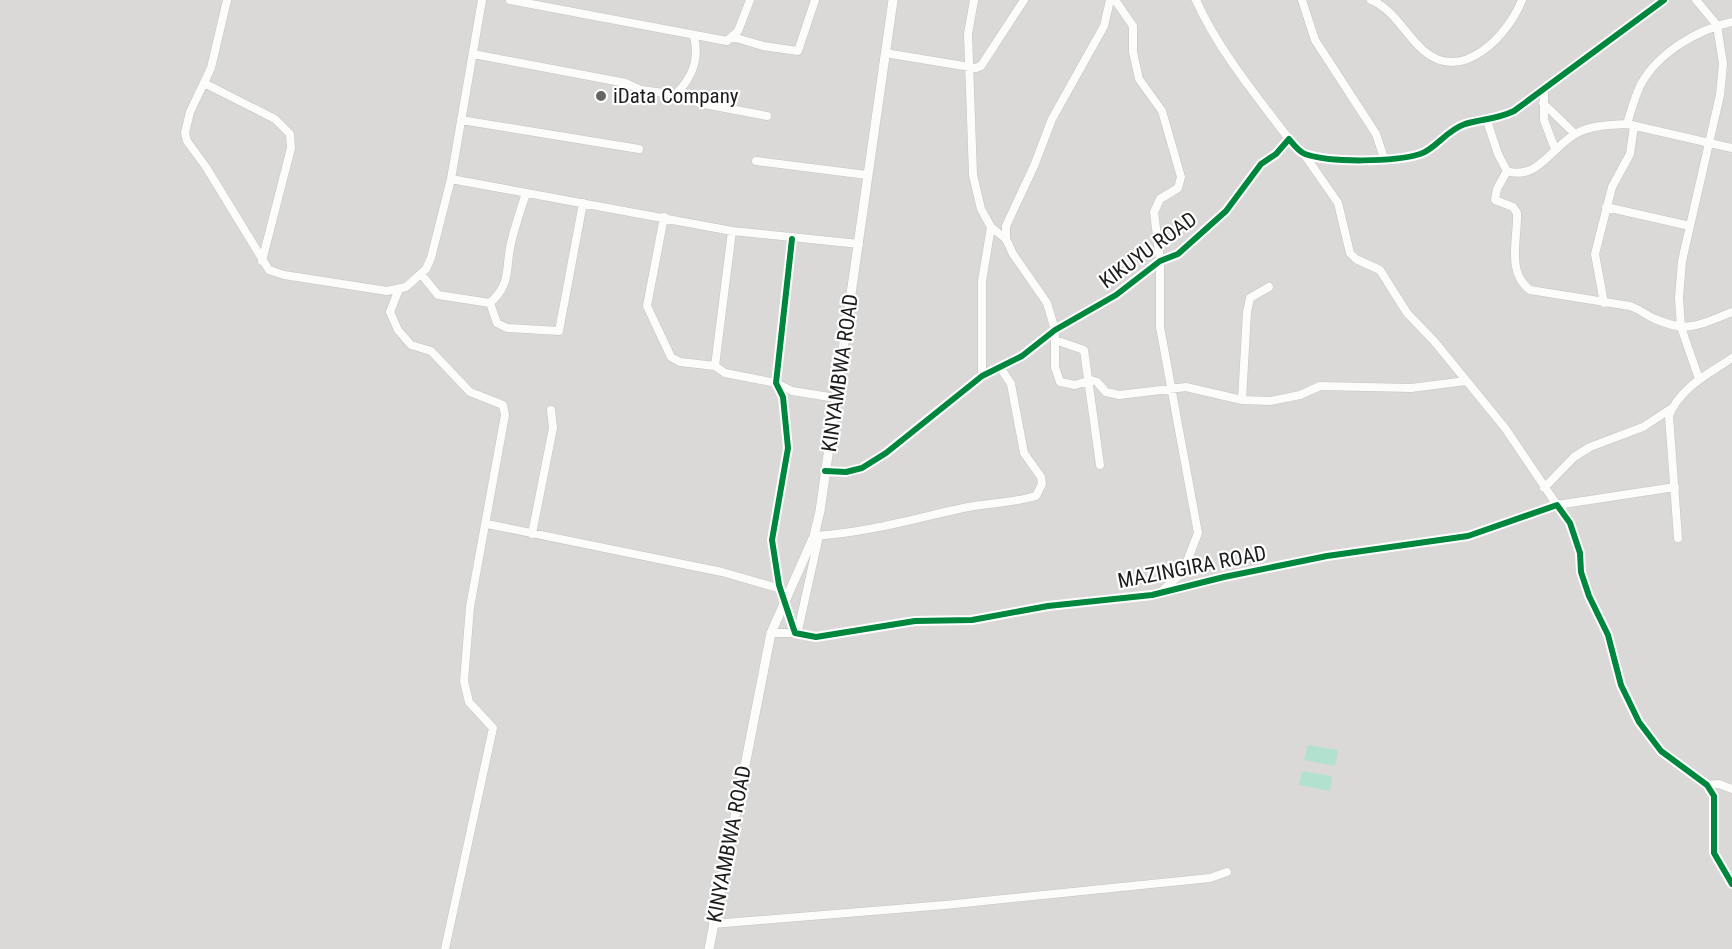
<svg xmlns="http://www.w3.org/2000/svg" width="1732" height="949" viewBox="0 0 1732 949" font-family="'Roboto Condensed',sans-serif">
<rect width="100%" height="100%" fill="#ebeae6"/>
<!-- residential -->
<path fill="#dad9d7" d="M0,0H1732V949H0Z"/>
<!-- pitch -->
<path fill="#b3e1cf" d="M1308,745L1338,750L1335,766L1304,760Z
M1302,771L1332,776L1330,791L1299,785Z"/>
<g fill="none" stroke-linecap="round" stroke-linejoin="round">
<!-- minor casing -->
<g stroke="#c4c4c2" stroke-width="9">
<path id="minor" d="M227,0L211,68L190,112L185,133L187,141L206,167L269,270L284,275L387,291L406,287L426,269L431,258L451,179L482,0
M510,0L727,41L738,31L750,0
M974,0L968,34L973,175L981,209L991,227L1006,239
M1110,0L1104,26L1052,119L1034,166L1006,226V239L1013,254L1047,303L1055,330V367L1060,382L1075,385L1091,380L1097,382L1106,392L1119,395L1186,387L1242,400L1270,401L1300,395L1320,386L1411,388L1466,381
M1115,0L1133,26V52L1139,79L1162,111L1181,177L1178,188L1160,199L1154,212L1160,261V327L1198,533L1183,572L1162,591
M1196,0C1219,51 1255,94 1289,139
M1302,0L1315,40L1376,134L1384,158
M1371,0C1394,9 1406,36 1424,51C1463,84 1508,35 1522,0
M1696,0L1717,25L1723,64L1720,95L1682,261L1679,298L1681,327L1699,379
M733,37L763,46L798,51L815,0
M885,53L976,68L981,66L1024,0
M473,54L626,83L641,90L679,95L699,103L767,116
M204,83L275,119L290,134L291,148L262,261
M1544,90V120L1555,149
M675,95C692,78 700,60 694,37
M1543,103L1575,134
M461,120L639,149
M1487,121L1498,154L1507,171C1538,181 1552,146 1577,133C1593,125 1609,125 1627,124L1732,148
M1627,124C1631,111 1635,96 1641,84C1659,52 1697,30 1732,22
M1304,154L1338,203L1350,253L1356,259L1380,270L1407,313L1434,341L1505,428L1557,505L1675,487
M756,161L867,175
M1507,171L1497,189L1495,200L1513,207L1517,213C1518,239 1506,272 1530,290L1630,306C1639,309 1646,315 1655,319C1689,334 1701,324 1732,312
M451,179L732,231L859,244
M1606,207L1690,226
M664,217L647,306L671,357L680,362L715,366
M732,231L715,366L725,373L776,383L792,391L836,398
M792,239L776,383L783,397L788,448L772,540L779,585L795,633L816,637L915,621L972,620L1048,606L1152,595L1224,577L1327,556L1468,536L1557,505L1570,523L1580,553L1581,572L1589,596L1608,635L1621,685L1639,722L1661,751L1707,785L1714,796V853L1732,884
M421,274L438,295L490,303C512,283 505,269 511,243C515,226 521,209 526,193
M399,289L390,312L398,330L411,345L431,351L470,392L503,405L505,415L470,607L464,681L469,702L493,728L445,949
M490,303L497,323L507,328L559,331L583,203
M1604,303L1595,254L1612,187L1630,154L1634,126
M1055,340L1084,350L1100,465
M982,376V281L991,227
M1242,400L1247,312L1250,298L1269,287
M825,471L846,472L862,468L886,453L982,376L1022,356L1055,330L1116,295L1160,261L1178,254L1226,211L1261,164L1276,154L1289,139C1293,144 1299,152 1305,154C1330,163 1395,162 1420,154C1436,149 1445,131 1465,124C1482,119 1498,119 1514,111L1664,0
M1544,488L1574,457L1590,447L1643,427L1672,408
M487,524L722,572L781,589
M532,534L553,428L551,410
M814,536C865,533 913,519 963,508C988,503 1012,503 1036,496L1042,484L1041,477L1024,453L1011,384L1000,367
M1678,538L1669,416C1679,388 1709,374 1732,358
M771,633H795L799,626L819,536
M1707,785L1719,784L1732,789
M713,924L945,905L1210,878L1227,872"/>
</g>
<!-- tertiary casing -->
<g stroke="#c4c4c2" stroke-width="10">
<path id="tertiary" d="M709,949L771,633L814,536L820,511L893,0"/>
</g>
<!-- minor -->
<use href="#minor" stroke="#fcfcfb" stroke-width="8"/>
<!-- tertiary -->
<use href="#tertiary" stroke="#fcfcfb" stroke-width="9"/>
<!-- cycleway casing -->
<g stroke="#fff" stroke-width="10">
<path id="cycleway" d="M792,239L776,383L783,397L788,448L772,540L779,585L795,633L816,637L915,621L972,620L1048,606L1152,595L1224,577L1327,556L1468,536L1557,505L1570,523L1580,553L1581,572L1589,596L1608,635L1621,685L1639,722L1661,751L1707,785L1714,796V853L1732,884
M825,471L846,472L862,468L886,453L982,376L1022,356L1055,330L1116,295L1160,261L1178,254L1226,211L1261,164L1276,154L1289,139C1293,144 1299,152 1305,154C1330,163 1395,162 1420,154C1436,149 1445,131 1465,124C1482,119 1498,119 1514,111L1664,0"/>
</g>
<!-- cycleway -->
<use href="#cycleway" stroke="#00873e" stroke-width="6"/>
</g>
<!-- markers -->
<circle fill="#656563" stroke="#fff" stroke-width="2" cx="601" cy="96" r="6"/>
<g text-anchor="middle" stroke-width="4.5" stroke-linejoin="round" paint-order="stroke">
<!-- poi labels -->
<g font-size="21" fill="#1d1d1d" stroke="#fff" text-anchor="start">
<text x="613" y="103">iData Company</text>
</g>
<!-- street labels -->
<g font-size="21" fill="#1d1d1d" stroke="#fff">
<text transform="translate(1148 250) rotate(-36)" y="7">KIKUYU ROAD</text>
<text transform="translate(840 373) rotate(-82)" y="7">KINYAMBWA ROAD</text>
<text transform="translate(1192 567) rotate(-11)" y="7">MAZINGIRA ROAD</text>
<text transform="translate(729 844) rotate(-79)" y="7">KINYAMBWA ROAD</text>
</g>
</g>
</svg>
